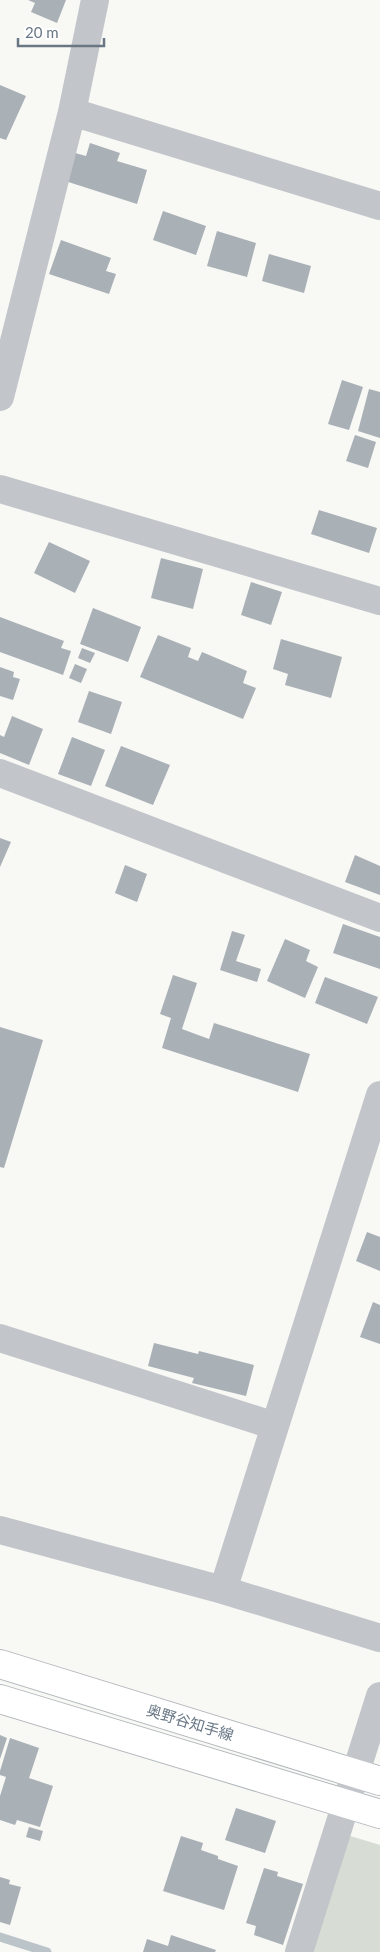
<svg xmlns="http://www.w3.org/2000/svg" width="380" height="1952" viewBox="0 0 380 1952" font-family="Lato,'Noto Sans JP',sans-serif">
<rect width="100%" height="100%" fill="#f8f8f5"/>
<!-- green -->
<path fill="#d7ddd5" d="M347,1835L380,1845V1952H311Z"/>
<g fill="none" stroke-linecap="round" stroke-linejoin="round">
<!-- stream -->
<path stroke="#bbc4c9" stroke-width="9" d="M0,1937L47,1952"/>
</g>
<!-- building -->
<path fill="#a9b0b6" d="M28,0H66L57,23L31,12L35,3Z
M0,85L26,96L6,140L0,138Z
M90,143L120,153L117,161L147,170L137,204L59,179L68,151L86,156Z
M163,211L206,226L196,255L153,240Z
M217,231L256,243L247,277L207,266Z
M61,240L111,258L106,271L116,274L109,294L49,274Z
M269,254L311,266L304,293L262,281Z
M342,380L363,387L349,430L328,424Z
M369,389L380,392V438L358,431Z
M355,435L376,442L368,468L346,461Z
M319,510L377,528L369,553L311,534Z
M49,542L90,561L75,593L34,573Z
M161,558L203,569L193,609L151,598Z
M251,582L282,592L271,625L241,615Z
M93,608L141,627L128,662L80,644Z
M0,617L64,641L61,648L71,651L63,675L0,652Z
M158,635L191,648L188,657L198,661L202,652L247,671L243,683L256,688L243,719L140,677Z
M281,639L342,657L331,698L285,685L288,674L273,669Z
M82,648L95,653L90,663L78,658Z
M75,664L87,669L81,683L69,678Z
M0,667L14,672L13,677L20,679L13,700L0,696Z
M89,691L122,702L111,734L78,722Z
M12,716L43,729L29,765L0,753V735L4,737Z
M72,737L105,750L91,786L58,774Z
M121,746L170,765L153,805L105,786Z
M0,838L11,842L0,867Z
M355,855L380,866V895L345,882Z
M125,865L147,874L137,902L115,893Z
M343,924L380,937V969L333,953Z
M232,931L245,935L236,961L261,969L257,982L220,970Z
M285,939L310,950L306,961L318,967L305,998L267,981Z
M173,975L197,983L182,1029L209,1039L214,1023L310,1054L298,1092L162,1048L171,1018L160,1014Z
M325,977L378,997L367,1024L315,1003Z
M0,1027L43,1040L4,1168L0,1167Z
M367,1232L380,1237V1271L356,1261Z
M373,1302L380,1305V1344L360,1337Z
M154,1343L198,1354L199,1351L254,1365L246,1396L192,1383L194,1378L148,1366Z
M0,1735L7,1738L0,1759Z
M10,1738L39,1748L29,1778L53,1786L40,1827L17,1820L15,1825L0,1820V1796L6,1777L0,1775V1771Z
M236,1808L276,1821L265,1853L225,1840Z
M29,1827L43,1831L40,1841L26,1837Z
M181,1836L203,1843L201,1850L218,1856V1859L238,1866L224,1910L163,1891Z
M264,1868L278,1872L277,1876L303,1884L283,1945L254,1935L256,1926L246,1923Z
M0,1877L10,1880L9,1884L21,1887L10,1925L0,1922Z
M171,1935L216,1950L215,1952H143L147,1939L168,1946Z"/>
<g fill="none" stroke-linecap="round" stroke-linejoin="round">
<!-- secondary casing -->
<g stroke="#b4b9be" stroke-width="30">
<path id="secondary" d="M0,1664L380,1781
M0,1699L380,1814"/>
</g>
<!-- street -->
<path stroke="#c2c5c9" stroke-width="28" d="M72,112L380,206
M0,397L72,112L95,0
M0,489L380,601
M0,773L380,918
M0,1338L275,1426
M0,1530L223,1590L380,1638
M223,1590L380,1095
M299,1952L380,1696"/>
<!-- secondary -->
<use href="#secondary" stroke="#fff" stroke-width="28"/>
</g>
<g text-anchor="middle" stroke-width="5" stroke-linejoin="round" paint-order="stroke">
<!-- street labels -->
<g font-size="15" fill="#697785" stroke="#fff">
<text transform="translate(190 1723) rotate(17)" y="5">奥野谷知手線</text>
</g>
</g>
<!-- scale -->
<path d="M18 38v8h86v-8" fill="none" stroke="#697785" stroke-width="2.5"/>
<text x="25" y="38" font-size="15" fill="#697785" stroke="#ffffff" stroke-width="4" paint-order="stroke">20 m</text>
</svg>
